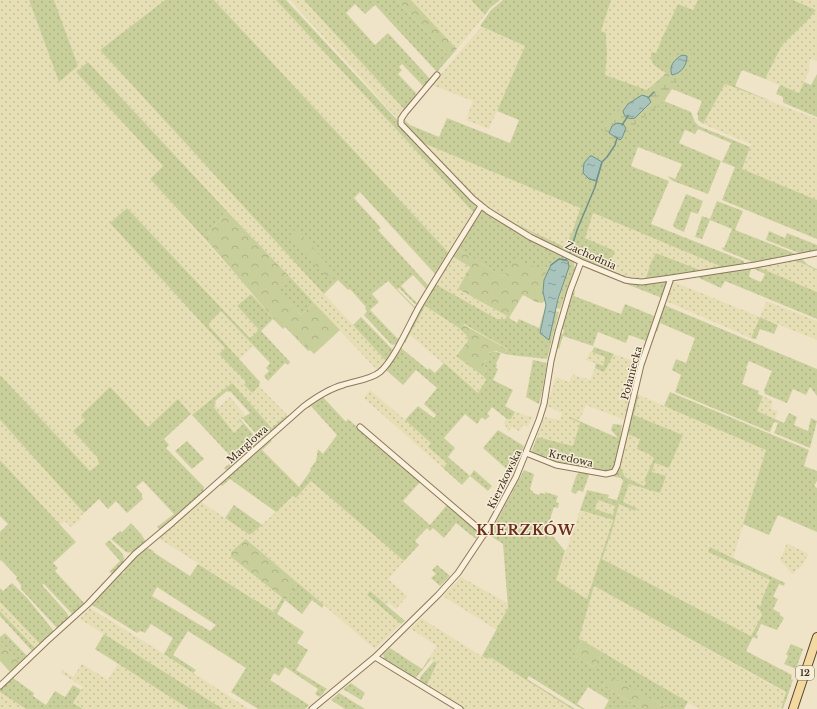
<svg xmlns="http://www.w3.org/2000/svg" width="817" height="709" viewBox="0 0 817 709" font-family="'Libre Baskerville',serif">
<defs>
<pattern id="farmland-dots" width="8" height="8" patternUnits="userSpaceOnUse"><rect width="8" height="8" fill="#e6deb5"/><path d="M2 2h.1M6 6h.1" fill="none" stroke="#c6bf9b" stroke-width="1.8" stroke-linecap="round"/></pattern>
<pattern id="grass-dots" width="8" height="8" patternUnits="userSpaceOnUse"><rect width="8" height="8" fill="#c9cf9b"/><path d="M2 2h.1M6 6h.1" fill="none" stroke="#aeb285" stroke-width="1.8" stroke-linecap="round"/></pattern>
<pattern id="forest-crowns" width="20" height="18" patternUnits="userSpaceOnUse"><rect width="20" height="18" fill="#c9cf9b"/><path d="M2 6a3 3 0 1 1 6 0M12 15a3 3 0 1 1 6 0" fill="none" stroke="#aeb285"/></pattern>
<pattern id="wetland-marsh" width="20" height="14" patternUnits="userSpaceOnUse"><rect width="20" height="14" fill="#c9cf9b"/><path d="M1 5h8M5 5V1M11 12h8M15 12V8" fill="none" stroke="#aeb285"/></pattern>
<pattern id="water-ripples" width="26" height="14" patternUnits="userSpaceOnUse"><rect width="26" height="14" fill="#a9c4bc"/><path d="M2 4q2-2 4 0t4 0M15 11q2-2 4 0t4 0" fill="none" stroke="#8ba098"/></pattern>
</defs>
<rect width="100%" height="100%" fill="#f0e4c8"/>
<!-- farmland -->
<path fill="url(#farmland-dots)" d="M0,0H29L59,82L78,66L54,0H165L100,50L386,361L377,370L88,62L76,72L163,166L150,179L243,283L251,294L237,307L259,330L251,338L127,208L111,223L225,348L219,354L246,382L244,385L252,393L259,386L287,415L273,428L232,384L192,415L178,399L148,427L81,415L85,420L73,431L97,457L99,464L90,471L0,375Z
M214,0H276L473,212L448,252Z
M290,0H304L404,109L398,119Z
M411,0H471L485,15L457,49Z
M611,0H698L693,10L678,4L662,38L656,53L651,52L652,63L653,66L666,72L647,91L605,75L607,43L606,34L601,31Z
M793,0H817V61L810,59L809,68L810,69L799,93L765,79L782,45L808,20L816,10Z
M481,27L525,46L489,129L466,120L473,101L432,85Z
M725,84L817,119V200L742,169L751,144L703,124Z
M423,143L580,207L573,230L565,247L512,222L485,206L467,190Z
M592,213L721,266L700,270L656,253L651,262L646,278H632L622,275L608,269L615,251L584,238Z
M452,256L470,267L459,290L507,316L505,319H497L493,317L435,284Z
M793,261L799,262L817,270V292L759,268Z
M674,282L760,317L766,302L771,303L817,321V340L760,317L751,338L666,301Z
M424,306L459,328L467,336L468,342L456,354L486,379L478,393L409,334Z
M221,311L254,346L239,359L209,326V323Z
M590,351L605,357L603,366L586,360Z
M614,354L639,363L625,420L586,405L579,421L569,418L580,423L573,447L537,437L544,417L560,420L562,413L547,406L556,377L569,382L573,374L581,378L582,377L590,380L595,368L604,371Z
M370,390L432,443L429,447L447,463L443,468L364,398Z
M639,395L766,450L733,558L711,547L741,568L770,580L762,599L761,607L758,605L762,615L751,636L602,559L612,531L619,504L635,511L637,508L623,502L629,484L645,489L656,462L669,467L683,435L634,415Z
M763,396L773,401L771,409L778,411L775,419L756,411Z
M230,397L245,415L240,420L243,424L234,433L213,406L215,404L218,408Z
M515,412L532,417L528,427L523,425L519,431L512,427L508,432L504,422L507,419H511Z
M0,420L84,513L80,517L81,519L71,527L65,521L60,525L0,460Z
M627,434L641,439L649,456L655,458L644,481L646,482L644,486L625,477L620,466Z
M311,481L404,561L388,579L407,596L396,609L389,603L386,605L370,592L367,595L401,624L375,649L247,539L231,557L282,598L274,612L157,537L200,501L250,535L294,496L296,498Z
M598,500L616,506L613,515L595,509Z
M580,510L613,520L587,600L556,580Z
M787,543L808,554L802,566L796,570L793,575L780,560Z
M461,577L507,603L508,608L497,630L443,596Z
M594,586L786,693L780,709H699L579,639Z
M0,602L40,644L35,648L0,611Z
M90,608L164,654L249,709H223L80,619Z
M421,618L486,659L490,657L572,709H466L427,685L437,663L429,658L437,646L411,629Z
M82,664L108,680L118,664L189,709H83L73,703L83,687L61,673L62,670L73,677Z
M0,692L26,709H0Z"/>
<!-- grass -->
<path fill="url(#grass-dots)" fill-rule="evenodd" d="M29,0H54L78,66L59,82Z
M165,0H214L448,252L435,274L360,192L354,198L381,228L378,230L428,285L426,289L413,275L401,286L405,290V291L418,304L417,305L415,304L399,288L397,289L416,308L415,309L388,281L372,294L379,302L370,310L397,338L400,339L397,344L392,345L389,342L364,315L367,311L365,308L366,307L350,289L348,290L338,280L324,294L100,50Z
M276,0H286L475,204L476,208L473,212Z
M304,0H397L447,54L457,49L437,72L375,5L365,14L355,4L346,13L375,45L388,33L430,79L424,87L402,64L399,67L402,70L398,74L416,93L414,98L404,109Z
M471,0H500L490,8L485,15Z
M503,0H611L601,31L606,33L607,54L605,75L647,90L666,73C654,65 651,67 651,52L656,53L662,38L678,4L693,10L698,0H793L816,10L808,20L782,45L765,79L742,70L735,86L773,102L725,84L703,124L698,120V115L697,114L702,101L672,89L664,101L691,112L695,122L699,126L750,147L742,169L817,200V239L722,200L735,167L722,162L731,143L698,129L695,134L685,130L679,143L721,161L708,194L673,181L669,178L668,176L675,179L682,164L638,147L631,166L669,181L651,224L744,261V264L676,275L633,279L632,278H646L651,262L656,253L700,270L720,266L593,213L585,238L615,251L608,269L622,275H626L622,277L554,246L512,222L565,247L573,230L580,208L423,143C417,137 402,127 404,117C405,113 409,110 411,107L416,106C410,108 406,114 405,120L410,125L439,137L447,118L510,143L519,120L497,111L525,46L480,26L491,10Z
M88,62L227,211L204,238L150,179L163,166L76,72Z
M817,74V117L784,103L783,102V97L776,94L780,85L799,93L804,82L811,85Z
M686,194L703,201L698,214L691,212L684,232L675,228L673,225Z
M717,201L743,211L735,230L794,253V255L755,263L723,250L722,247L724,248L732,229L710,220L702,239L695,237L702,216L710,219Z
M127,208L250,338L259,330L237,306L251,294L273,318L276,316L310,350L308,351L285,327L283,329L273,319L261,331L290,362L288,365L285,363L268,381L264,376L269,371L266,368L270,363L221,311L209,323V326L260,382L259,386L252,393L244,385L246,382L219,354L225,348L110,223Z
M481,210H483L573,260L575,268L560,309L556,308L569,267L568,261L566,260L551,265L549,269L545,267L544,270L510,267L507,274L502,276L457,249Z
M769,231L785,238L787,233L817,245V251L799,253L766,240Z
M801,258L808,265L817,269V270L799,262L793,261L760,268L817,292V319L725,281L721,288L699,278V276L751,268L749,277L761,282L765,274L752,268V267Z
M592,268L634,284L664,281L667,283L662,298L591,270Z
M289,276L314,303L301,315L276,288Z
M435,284L497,319H505L507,316L512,313L509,318L517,323L519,319L539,328L544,310L540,333L548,339L555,311L559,312L547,359L519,356L505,354L507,350L506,348L464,324L459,328L425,306L405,343L404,339Z
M574,290H575L574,296L621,314L625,304L654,316L646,341L629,335L626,343L598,332L593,346L563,336L559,349L557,348L561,333L563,334L564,330L562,329Z
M664,305L817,369V396L810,387L806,395L793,389L787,403L765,394L764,390L772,371L749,361L746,368L747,369L742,384L759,391L758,394L763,396L757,411L784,423L789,413L797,417L794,425L808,431L811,418L817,421L810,448L774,433L778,423L774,422L770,432L675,392L681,375L672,370L676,359L686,363L695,338L660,323L657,332L654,331Z
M361,317L393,350C388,362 380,370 369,376L377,370L386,361L353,325Z
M760,317L778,325L774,334L760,329L756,339L751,338Z
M400,347L428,370L429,368L435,373L444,363L478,393L486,380L483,376L486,369L484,365L487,356L492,351L501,353L496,364L497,365L496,368L498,369L493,380L513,390L505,406L515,412L511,419H507L492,407L487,414L490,416L485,420L482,417L477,424L465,414L444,438L455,448L448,457L470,476L474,470L492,486L488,491L470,476L462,485L443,468L447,463L428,447L431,443L405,420L418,406L434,418L436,415L424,404L437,388L416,370L403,385L386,370Z
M594,347L614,354L604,372L595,368L596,363L603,366L605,357L592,352Z
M533,360L547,363L542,392L539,404L526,397Z
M0,375L90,471L99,464L97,457L73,431L85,420L81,415L110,387L148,427L178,399L191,414L164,439L169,445L166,448L204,487L203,492L160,530L157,527L174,514L143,481L136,487L142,494V497L143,499L127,513L116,501L108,509L99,499L84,513L0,420Z
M232,383L272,428L287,415L288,418L262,441L242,418L250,413L230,391L228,392L227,391L215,401L216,403L213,406L234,433L243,424L239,420L240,419L260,442L227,471L224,468L234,460L192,415Z
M670,392L809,450L804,466L817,471V481L814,486L817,488V532L778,515L769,535L743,524L766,450L664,406Z
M636,394L639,395L634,415L683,435L669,468L655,463L652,472L666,476L660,493L629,484L623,502L637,508L635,511L619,504L612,531L602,559L751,636L762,615L760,610L757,608V605L761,606L762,599L770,580L708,552L710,547L785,583L784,586L779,584L773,597L778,599L773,609L780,613V615L784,618L777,630L761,624L756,635L758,636L757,639L753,637L746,651L792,675L791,679L793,680L783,709L781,708L786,692L594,586L579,639L582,640L574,656L594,667L602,652L688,702L684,709H668L609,676L603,686L643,709H604L609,700L588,687L577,704L585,709H582L529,676L527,679L575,709H572L490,657L487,659L482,656L508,608L503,544L489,535L524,470L534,474L530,490L533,491V493L539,495L540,493L545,494V492L558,496L556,502L559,503L558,508L554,507L547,529L565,551L556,580L587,599L613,520L580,510L587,490L609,495L608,498L617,500L623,481L621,478L611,476L617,472L620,466L625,477L644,486L646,482L644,481L654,458L649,455V454L637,449L640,439L627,434ZM598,500L615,506L613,515L595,509Z
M322,396L346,422L348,419L420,482L403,501L430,525L447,505L479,533L476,539L456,523L444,538L433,528L430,531L427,528L415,541L419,545L404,561L311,481L296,498L293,496L276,512L230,479L222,486L220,483L270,439L272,441L262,450L299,487L311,470L310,469L316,461L318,449L323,454L337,435L311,406L308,408L307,406Z
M570,417L618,438L611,430L613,424L622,425L620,439L621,440C619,451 619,467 607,472L561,464L531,453L537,437L573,446L580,423L569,418Z
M498,430L524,446L513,473H511L483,448Z
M187,441L204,459L192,469L175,451Z
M0,460L76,542L53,563L58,568L55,571L85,604L73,615L44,584L42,585L67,613L69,618L57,628L21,589V585L16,579L17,577L1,560L0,561V532L8,524L0,516Z
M580,472L588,473L589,475L583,492L578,490L576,494L571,492L576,476Z
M234,505L262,525L250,535L225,518Z
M131,523L141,534L146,542C140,546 134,555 126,552L111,539L120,531L122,532Z
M109,540C126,557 130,556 113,575L109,571L111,570L120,561L105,544Z
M145,547L154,551L153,552L190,576L198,564L274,612L282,598L285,600L298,583L324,605L322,608L312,600L302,614L285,600L277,614L304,632L297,643L308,650L296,670L327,689L324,692V693L320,697L315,694L318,689L285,667L279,676L274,673L270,680L309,705L305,709H258L231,692L246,668L188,631L173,655L196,670L193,673L164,654L173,638L151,624L145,633L140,631L137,633L92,605V603L119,574L124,573L125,571L123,569ZM157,587L216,625L210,631L152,596Z
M437,565L450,576L440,586L431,578L436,574L432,570Z
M12,583L28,599L53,630V632L40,644L0,602V588L3,591Z
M370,591L405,621L401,624L367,595Z
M0,611L35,648L32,651L0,616Z
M5,633L28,657L8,676L7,674L18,664V661L0,641V637Z
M104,634L223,709H189L95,649Z
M791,644L803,649L796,669L784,664L788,656L786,654Z
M390,648L422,669L429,658L431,659L415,679L384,660L383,654Z
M434,661L437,663L427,685L466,709H463L419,681L421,676Z
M13,678L34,693L33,696L46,705L55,691L65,697L73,685L81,690L73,703L83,709H26L0,692V690Z
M351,683L365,693L361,700L343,689Z
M339,693L365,709H345L331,700Z"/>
<!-- forest -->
<path fill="url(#forest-crowns)" d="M397,0H411L457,49L449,55L447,54Z
M227,211L289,276L277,288L301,315L314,303L340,330L314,354L276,317L274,319C250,292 228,264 204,238Z
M296,229L337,275L330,281L292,238L291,235L294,230Z
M457,249L502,276L507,274L511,263L515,260L543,270L545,267L549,269C543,279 542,290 545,301L542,303L536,302L523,295L512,313L507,316L458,289L470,267L452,256Z
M462,324L507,349L505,354L496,351L490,352L485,361L484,365L486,369L483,376L456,356L468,341L467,336L459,328Z
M246,539L298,583L285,600L231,557V552Z
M582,640L602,652L594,667L574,656Z
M0,641L18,661V664L10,672L0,661Z
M609,675L668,709H643L603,686Z"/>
<!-- wetland -->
<path fill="url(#wetland-marsh)" d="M690,50L692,54L690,61L664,101L633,126L622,140C617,141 613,140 609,136C590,120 641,97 649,88C655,84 661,79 665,74C668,70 668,66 670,62C673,55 682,51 690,50Z"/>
<!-- water -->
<path fill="url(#water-ripples)" stroke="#6f938a" d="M682,55L687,56C687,65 682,73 672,75C668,66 675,59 682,55Z
M642,95L648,97L651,102L635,118C629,120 624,117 623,111L628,104Z
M617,123L623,124L626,128L622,138L620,140L609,133L612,126Z
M590,156H592L602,162L596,181L589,179L583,173L584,163Z
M559,259L568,261L569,267L558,299L549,340L540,333L546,305L543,292L544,280L551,265Z"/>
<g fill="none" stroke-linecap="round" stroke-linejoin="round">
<!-- stream -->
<path stroke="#6f938a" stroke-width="1.5" d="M648,98L654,92
M622,125L628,116
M570,253L577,230L595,187L602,162L607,157L615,145L617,138
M551,265L559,259L566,260L567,258"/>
<!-- minor casing -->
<g stroke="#8d765c" stroke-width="7">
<path id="minor" d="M437,75L405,113L401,119V124L473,199L488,211L530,237L581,262L625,280L631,281L642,282L671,278L755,265L817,253
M360,427L485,534
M526,453L556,465L606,474L614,472L617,466L641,365L671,278
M375,657L460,709
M0,686L47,641L88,604L135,554L172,523L303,407C315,398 328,389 343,385C354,381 370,380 380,372C394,360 409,325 419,307C439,273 460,240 481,206
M312,709L375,657L438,595L458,573L490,525L516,477L539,420L544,404L551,361L558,332L570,291L581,262"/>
</g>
<!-- primary casing -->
<g stroke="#5b4430" stroke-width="10">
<path id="primary" d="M793,709L817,637"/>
</g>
<!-- minor -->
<use href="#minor" stroke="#faf1dc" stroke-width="5"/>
<!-- primary -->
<use href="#primary" stroke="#f3d9a0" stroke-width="8"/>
</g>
<g text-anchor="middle" stroke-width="3" stroke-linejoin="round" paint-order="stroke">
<!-- shield labels -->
<rect fill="#f7eed8" stroke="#756857" stroke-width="1" x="796" y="666" width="18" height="14" rx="3"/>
<g font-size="9" font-weight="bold" fill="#3d2e20">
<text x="805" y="676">12</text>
</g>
<!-- street labels -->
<g font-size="10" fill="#3d2e20" stroke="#f7eed8">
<text transform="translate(591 255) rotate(24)" y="4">Zachodnia</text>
<text transform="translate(631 373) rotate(-75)" y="4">Połaniecka</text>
<text transform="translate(247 444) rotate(-42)" y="4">Marglowa</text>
<text transform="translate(571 458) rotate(13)" y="4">Kredowa</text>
<text transform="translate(504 479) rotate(-64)" y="4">Kierzkowska</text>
</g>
<!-- district labels -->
<g font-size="14" font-weight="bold" letter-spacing="1" fill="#6b2e1e" stroke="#f7eed8">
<text x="526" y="535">KIERZKÓW</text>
</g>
</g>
</svg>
